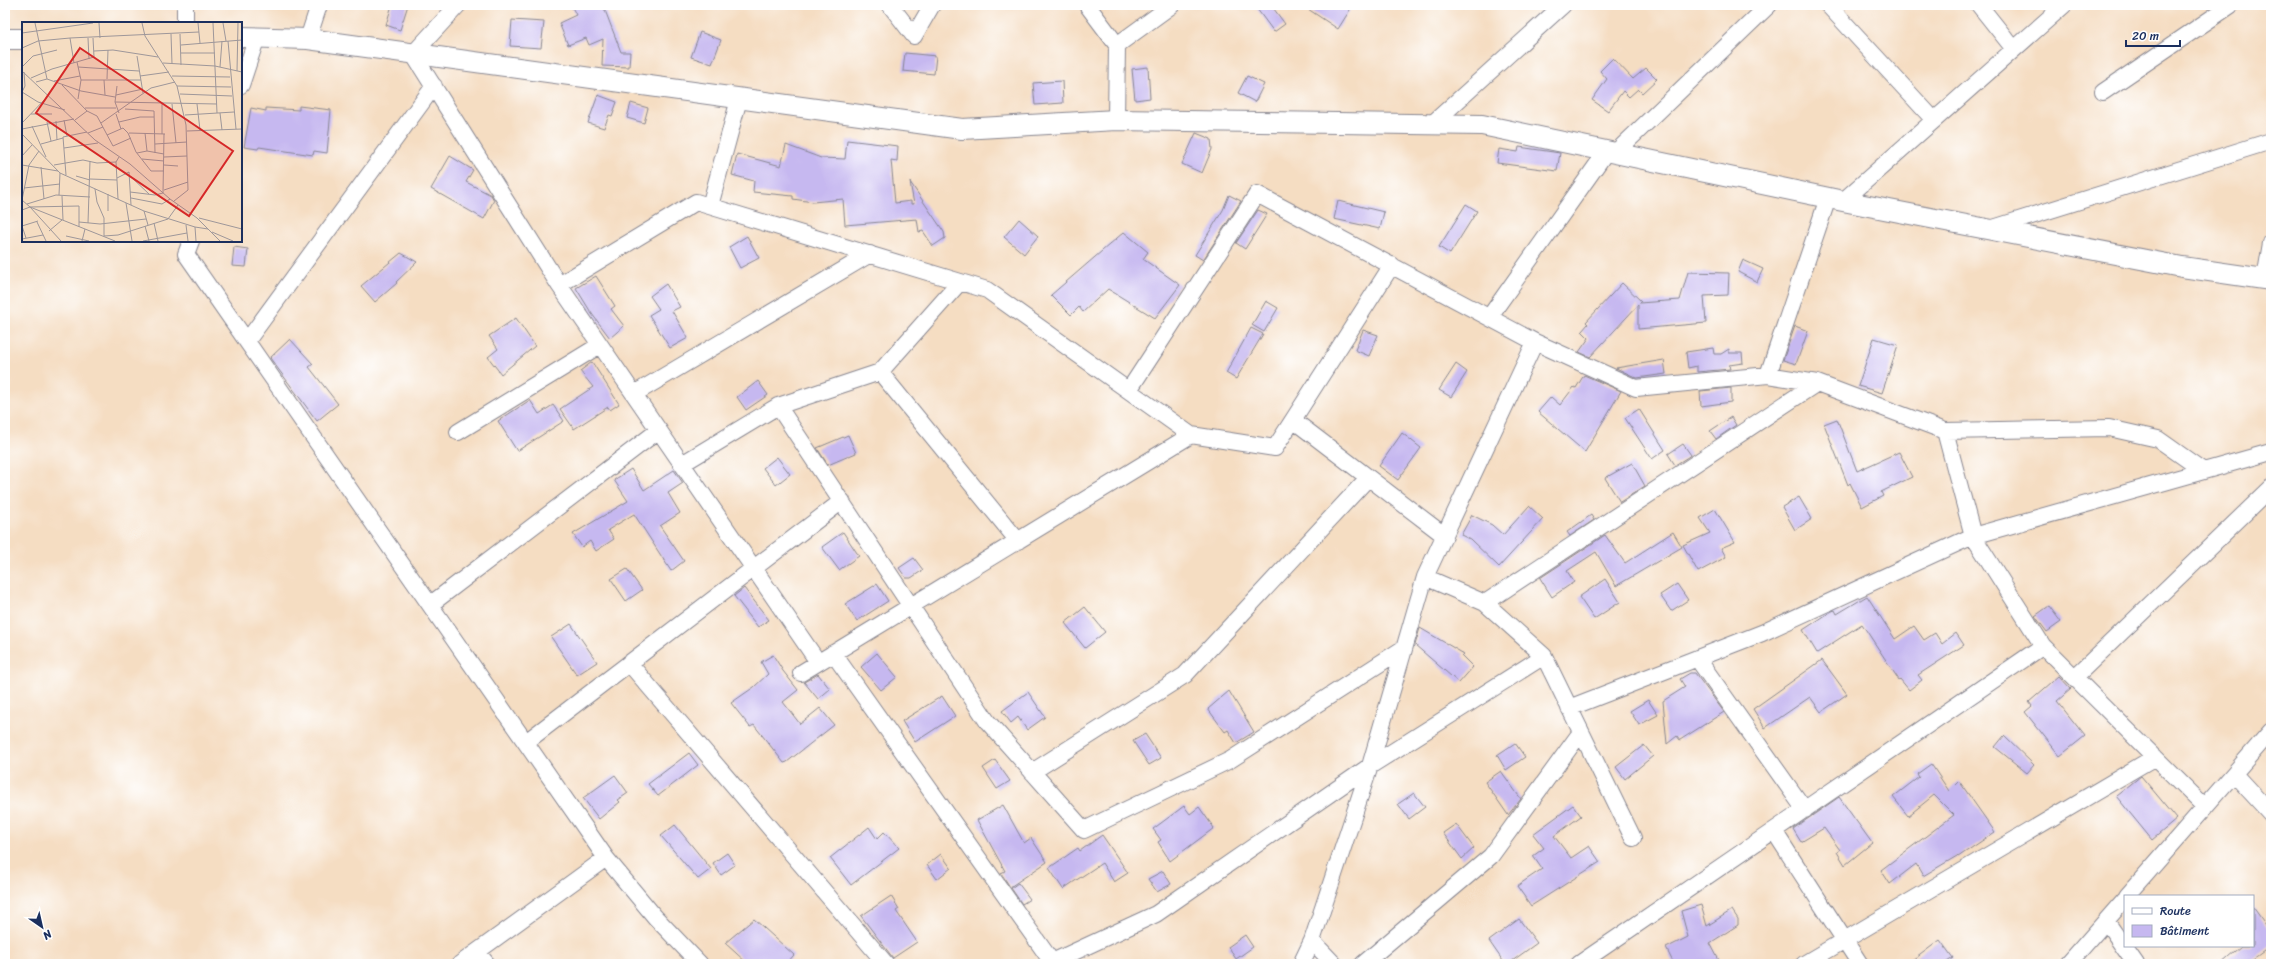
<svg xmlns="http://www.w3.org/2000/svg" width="2276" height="969" viewBox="0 0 2276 969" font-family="Sriracha,sans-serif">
<rect width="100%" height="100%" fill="#fff"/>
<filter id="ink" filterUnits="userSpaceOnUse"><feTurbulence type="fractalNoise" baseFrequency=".025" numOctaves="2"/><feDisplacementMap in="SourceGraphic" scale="8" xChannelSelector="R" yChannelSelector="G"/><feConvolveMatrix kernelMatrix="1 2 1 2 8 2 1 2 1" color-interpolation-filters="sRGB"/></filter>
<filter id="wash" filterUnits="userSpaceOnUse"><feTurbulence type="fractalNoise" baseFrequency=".012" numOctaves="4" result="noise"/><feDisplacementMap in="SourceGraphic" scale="16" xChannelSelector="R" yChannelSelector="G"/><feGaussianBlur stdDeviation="0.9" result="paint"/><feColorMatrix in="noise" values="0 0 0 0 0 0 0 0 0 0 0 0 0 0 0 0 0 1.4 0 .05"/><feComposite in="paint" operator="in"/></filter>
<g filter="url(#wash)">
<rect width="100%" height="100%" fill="#f5ddc2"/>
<g id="blocks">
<!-- building -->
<path fill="#c6b8f0" d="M392,5H408L400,30L386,25Z
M571,5H603L621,52H630L629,67L602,66L603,39L589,45L586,38L568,45L559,23L576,15Z
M1254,5H1271L1285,24L1274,32Z
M1302,5H1353L1338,29Z
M512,20L544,22L541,48L510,46Z
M700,32L721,40L712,64L691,57Z
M905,53L936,56L934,74L903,71Z
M1613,58L1633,79L1646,68L1657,79L1642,93L1638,89L1629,97L1623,91L1608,111L1592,100L1607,79L1600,71Z
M1148,67L1150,98L1135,100L1132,69Z
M1247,76L1264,84L1255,102L1238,93Z
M1062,81L1063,103L1035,105L1033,83Z
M598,95L617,102L612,116L609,115L604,128L588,123Z
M631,103L648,108L644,123L627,118Z
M299,106L331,110L327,153L314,151L313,155L259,147L258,149L244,147L251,108L266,111V108L299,110Z
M1196,133L1211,139L1212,149L1202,173L1182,164Z
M847,140L898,146L897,161L891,160L895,203L911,201V204H914L910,182L944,232L945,238L933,246L923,231L919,232L917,219L845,225L843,199L813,202L793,199V196L753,192L754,181L732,175L737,154L781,166L786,145L821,158L845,159Z
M1519,147L1560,153L1557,171L1497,163L1499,149L1518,152Z
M450,156L473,170L466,182L491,195L494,200L484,219L431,189Z
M1229,195L1241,201L1203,260L1195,255L1223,210Z
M1338,201L1384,212L1380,229L1334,219Z
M1466,204L1477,211L1450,254L1439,247Z
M1258,210L1267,214L1245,249L1236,243Z
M1019,219L1038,236L1024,254L1004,237Z
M1124,232L1148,252L1143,259L1180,285L1155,318L1108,289L1083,312L1079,307L1071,315L1051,295Z
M747,236L759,258L740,268L729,247Z
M234,247L248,249L246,267L232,266Z
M401,253L417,262L396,282L397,283L375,302L361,286Z
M1743,260L1763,269L1757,282L1738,272Z
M1688,272L1729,273L1728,295L1704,296L1706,323L1638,329V305L1590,357L1579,352L1589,338L1582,331L1588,324L1586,322L1622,283L1641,301L1639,303L1680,300Z
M596,276L615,306L611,309L624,326L610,338L592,314L576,288Z
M666,284L680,307L672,311L688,338L670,348L649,315L659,309L650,296Z
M1266,301L1278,308L1264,332L1252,325Z
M516,318L535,346L501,374L488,357L498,349L489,336Z
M1795,326L1808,331L1796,364L1783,360Z
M1251,328L1263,334L1236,379L1226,373Z
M1363,330L1378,335L1369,356L1355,350Z
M1874,338L1898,345L1882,393L1858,386Z
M290,339L313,364L309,367L338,404L317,421L270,358Z
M1713,348L1714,354H1721L1729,349V353H1742L1743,363L1729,365L1730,369L1697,372V366L1688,368L1686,352Z
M1664,360L1666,374L1637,378L1616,368Z
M592,362L619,404L610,410L608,407L574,429L560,409L593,387L580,371Z
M1456,364L1467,372L1451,397L1439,390Z
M1584,375L1621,391L1585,452L1538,412L1551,397L1560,405L1574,387L1576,388Z
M758,381L768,395L746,410L737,397Z
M1731,388V402L1701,406L1700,391Z
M530,400L539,414L553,405L564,421L517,451L498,421Z
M1639,409L1665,450L1652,459L1625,418Z
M1731,417L1736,425L1716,439L1710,431Z
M1837,419L1857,471L1899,452L1912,477L1881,492L1883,496L1862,507L1850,483L1848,485L1824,424Z
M1402,433L1421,448L1398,480L1379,466Z
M848,435L856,453L828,465L817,448Z
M1683,444L1691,455L1675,465L1668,454Z
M777,457L790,474L776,485L763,468Z
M1632,463L1645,486L1620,502L1605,478Z
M631,469L644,490L674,470L683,483L668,493L680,513L660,526L684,561L671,571L634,514L608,530L614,539L596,551L590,541L582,547L573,534L628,501L614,480Z
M1799,497L1812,519L1795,530L1782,507Z
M1529,506L1543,519L1499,567L1471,540L1461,535L1472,515L1492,525L1503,535Z
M1715,509L1735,542L1721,548L1726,557L1698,572L1683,545L1710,533L1700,518Z
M1591,515L1594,520L1570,536L1567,532Z
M843,532L859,556L839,570L822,547Z
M1673,532L1682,547L1616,586L1596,552L1567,571L1574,582L1552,597L1540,578L1605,535L1625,563Z
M914,558L923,570L911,578H906L899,568Z
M627,569L642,590L626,601L611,579Z
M1605,579L1620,602L1594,619L1579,597Z
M877,584L888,601L857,621L845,604Z
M1677,584L1688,600L1671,611L1660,595Z
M744,588L769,620L758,627L734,596Z
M1867,596L1895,639L1914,626L1924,640L1935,633L1942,644L1956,633L1964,645L1918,675L1922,680L1909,690L1900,679L1899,680L1862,624L1817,653L1803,630L1832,611L1835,610L1837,614Z
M2049,606L2061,622L2047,632L2035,616Z
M1085,607L1105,632L1085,648L1065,623Z
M571,624L597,662L577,675L551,637Z
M1420,628L1464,654L1462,656L1473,667L1459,683L1415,645Z
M877,653L897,677L881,690L861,667Z
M773,655L783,671L798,690L783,702L800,724L820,708L834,725L787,762L784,763L754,725L750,727L731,703L754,687L768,674L761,662Z
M1822,660L1847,694L1821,712L1810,697L1765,728L1753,709Z
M1690,673H1695L1724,712L1680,740L1677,736L1667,744L1663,701L1685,687L1680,679Z
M818,674L830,689L818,699L804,682Z
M2059,676L2071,689L2057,701L2085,736L2060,756L2025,712L2032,706L2029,702Z
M1229,691L1254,732L1236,743L1228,730L1225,732L1208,709Z
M1028,692L1045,717L1027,730L1018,717L1011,723L1002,711Z
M942,696L955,716L915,742L902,721Z
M1648,700L1658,715L1639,725L1630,711Z
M1145,734L1161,758L1149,765L1133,741Z
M2004,736L2034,765L2027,773L1995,747Z
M1515,743L1525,757L1506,770L1497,755Z
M1644,745L1653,756L1625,779L1616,767Z
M689,753L698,765L658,796L648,784Z
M995,760L1010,781L997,789L983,768Z
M1931,764L1949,791L1959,781L1995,832L1958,857L1957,856L1923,876L1916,864L1890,884L1881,870L1954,815L1934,795L1908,816L1893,797L1919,777L1917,774Z
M1501,771L1521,799L1508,815L1485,782Z
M615,775L628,793L618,800L620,802L599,819L583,798Z
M2141,776L2177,819L2152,840L2116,796Z
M1414,793L1425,807L1409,819L1398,804Z
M1839,797L1872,843L1845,865L1837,852L1840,850L1824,828L1801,842L1793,829Z
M1003,805L1024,843L1031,838L1047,862L1010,887L1001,873L1005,871L977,820Z
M1573,805L1581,816L1554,836L1571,858L1589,846L1600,862L1531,906L1517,886L1542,869L1533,856L1544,848L1533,834Z
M1184,806L1190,814L1199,807L1214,828L1170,861L1158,842L1161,840L1153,829Z
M1456,824L1474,848L1462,859L1443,833Z
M675,825L711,869L698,879L661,836Z
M869,827L877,839L884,832L899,848L851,885L830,858Z
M1102,835L1128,873L1114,882L1102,863L1063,889L1049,868L1078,848L1080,851Z
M727,853L735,865L721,875L713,863Z
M941,854L951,868L937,879L927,865Z
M1163,871L1171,884L1157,892L1148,879Z
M1018,883L1030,899L1022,904L1011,888Z
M891,896L899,909L896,911L917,942L893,958L861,916Z
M1701,905L1707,926L1732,910L1738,919V925L1710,943L1721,964H1674L1666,948L1688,937L1681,911Z
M2253,907L2271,932V946L2246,964H2221L2242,946H2253Z
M754,919L794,955L786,964H748L725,943Z
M1519,919L1537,943L1508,964H1505L1489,941Z
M1245,935L1253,947L1236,959L1228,947Z
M1940,940L1953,958L1944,964H1908Z"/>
</g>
</g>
<g filter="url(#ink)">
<use href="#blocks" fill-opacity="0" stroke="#888690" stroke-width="1"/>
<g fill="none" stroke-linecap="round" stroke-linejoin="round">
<!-- minor casing -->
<g stroke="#888690" stroke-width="18">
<path id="minor" d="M458,5L413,54L559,285L818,662
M890,5L914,36L932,5
M1087,5L1117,45L1116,120
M1828,5L1934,120
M1979,5L2014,49
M185,23V5
M308,39L319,5
M1117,45L1172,5
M241,85L257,37
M2103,92L2231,5
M1432,124L1563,5
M1614,154L1769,5
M1843,201L2064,5
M710,206L739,99
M1990,229L2271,141
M191,241L186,254L606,858L655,917L700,964
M2265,279L2271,243
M559,285L696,202L987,290L1191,435L1275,448L1392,265
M1490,316L1606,152
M247,341L434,86
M880,372L1018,541
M1768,375L1828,198
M1129,390L1257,194L1535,342L1636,388L1768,375L1817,383L1945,431L2109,428L2158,439L2202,470
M634,394L870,254
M778,406L987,721L1084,830L1230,760L1404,648
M1293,420L1445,536
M1945,431L1973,536L2043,646L2205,807
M458,432L600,345
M682,464L778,406L880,372L960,282
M1425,577L1485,603L1544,656L1633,838
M1485,603L1817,383
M431,604L659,430
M833,653L1052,962
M1697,658L1805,810
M629,663L886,964
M801,673L1191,435
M2075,677L2271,488
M1569,708L1762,633L1973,536L2271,452
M526,742L842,501
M1032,772L1185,675L1368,478
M2234,774L2271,814
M1774,831L1860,964
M2127,896L2271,731
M2106,921L2136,964
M1312,941L1334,964
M477,952L487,964
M460,964L606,858
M1048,964L1156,914L1370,766L1544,656
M1301,964L1312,941L1370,766L1425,577L1535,342
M1363,964L1491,856L1581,732
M1579,964L2043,646
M1804,964L2155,757
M2068,964L2125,899"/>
</g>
<!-- tertiary casing -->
<g stroke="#888690" stroke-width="22">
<path id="tertiary" d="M241,37L308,39L962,129L1116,120L1482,125L1843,201L2182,267L2271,280
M5,39H23"/>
</g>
<!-- minor -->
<use href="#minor" stroke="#fff" stroke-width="16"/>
<!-- tertiary -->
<use href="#tertiary" stroke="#fff" stroke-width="20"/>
</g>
</g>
<!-- overview -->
<g transform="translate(22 22)">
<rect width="220" height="220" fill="#f5ddc2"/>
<path fill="none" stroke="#9e979a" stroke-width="1" d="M13,1L25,57M77,1L78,16M120,1L123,14L155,64L164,103L166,168L152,179M176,1L178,21M191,1L195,91M201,1L204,19M0,11L71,1M149,12L150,42M158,12L159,43M48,16L52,41M66,16L67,37M206,19L214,107M159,23L220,18M0,26L16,19L48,16L177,10M72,29L91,28L136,35M159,31H193M115,34L121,71M55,40L59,58L56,77M141,41L193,44L220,50M0,45L11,34L35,28M56,45L117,49M198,45L200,19M0,49L73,118L108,142L148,177L175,196L198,219M215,49L216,1M118,54L147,50M150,54L208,55M9,56L30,47L72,35L71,16M85,57L86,28M59,58H119M82,58L83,73M32,59L58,54M14,60L25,57L59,69L93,75M40,63L65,89L75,94L91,124L109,116M95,64L93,80L97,91M155,64L209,65M0,70L16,80L43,88M0,70L3,64L2,50M158,72L210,74M94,73L121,67M93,80L195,82M140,82V112M150,82L154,121M175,82L178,108M63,86H94M103,87L132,89L133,131M198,91L200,108M9,92H30M94,92L99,107M163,93L212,90M42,98L45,114M53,98L65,89M34,99L35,118M25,100L29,119M97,100L118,95H132M0,101L27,73M79,101L129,66L153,60M10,104L24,135M0,107L52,97M165,109L220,107M66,111L81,105M107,111L143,112M123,111L125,129M0,112L38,151L122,189L173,205L186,207M85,113L101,106L106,111L114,130L129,149H142M19,122L41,116M133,122L165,120M42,126L76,121M115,131L125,129L142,132M0,134L10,123M142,135L165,134M120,137L142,139M0,143L36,149M32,143L61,138L75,141L94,140M142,143L156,144M19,145L22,177M44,153L41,115L65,110M54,154L68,158M108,154L127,172M95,156L107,150L109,183M68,157L95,158M2,166L38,162M73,167L75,180L82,196V214M142,168L166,160M108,170L133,173L141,171L142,112M86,172V189M37,173L38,151M40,174L41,198M109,176L140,182L148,177M96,177L94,140L97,135M0,178L8,185L93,219M0,178L7,143L17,129M104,181L110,219M5,182L34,173L68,175M8,185L39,219M0,188L8,185L57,184V205M122,189L126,203M177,196L220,207M15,200L24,219M57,200L78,202L124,197M66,201L68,139M132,201L136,219M164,203L166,219M0,204L16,199M0,204L4,216M123,204L127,219M173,205L174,219M27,209L40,198M190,210L211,219M44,214L67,219M82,214L96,213L146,197L156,183M0,217L21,213M60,219L63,207M121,219L165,211"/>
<path fill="#d62828" fill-opacity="0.15" stroke="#d62828" stroke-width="2" d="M58,26L211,129L167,194L14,91Z"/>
<rect width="220" height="220" fill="none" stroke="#1b2f5e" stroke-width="2"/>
</g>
<!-- margin -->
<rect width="2276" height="969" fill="none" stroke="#fff" stroke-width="20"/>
<!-- legend -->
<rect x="2124" y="895" width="130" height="52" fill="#ffffff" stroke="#a4acbf"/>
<rect x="2132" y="908" width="20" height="6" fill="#ffffff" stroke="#a4acbf"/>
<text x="2160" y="915" font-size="12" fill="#1b2f5e">Route</text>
<rect x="2132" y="925" width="20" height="12" fill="#c6b8f0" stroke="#a4acbf"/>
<text x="2160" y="935" font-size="12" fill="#1b2f5e">Bâtiment</text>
<!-- north arrow -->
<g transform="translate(42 927) rotate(146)" stroke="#ffffff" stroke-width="3" paint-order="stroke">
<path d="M0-3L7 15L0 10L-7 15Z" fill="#1b2f5e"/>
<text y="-6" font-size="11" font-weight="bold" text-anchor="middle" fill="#1b2f5e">N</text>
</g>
<!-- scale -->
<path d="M2126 40v6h54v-6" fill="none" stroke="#1b2f5e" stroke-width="2"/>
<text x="2132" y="40" font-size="12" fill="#1b2f5e" stroke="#ffffff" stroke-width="3" paint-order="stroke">20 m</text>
</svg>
